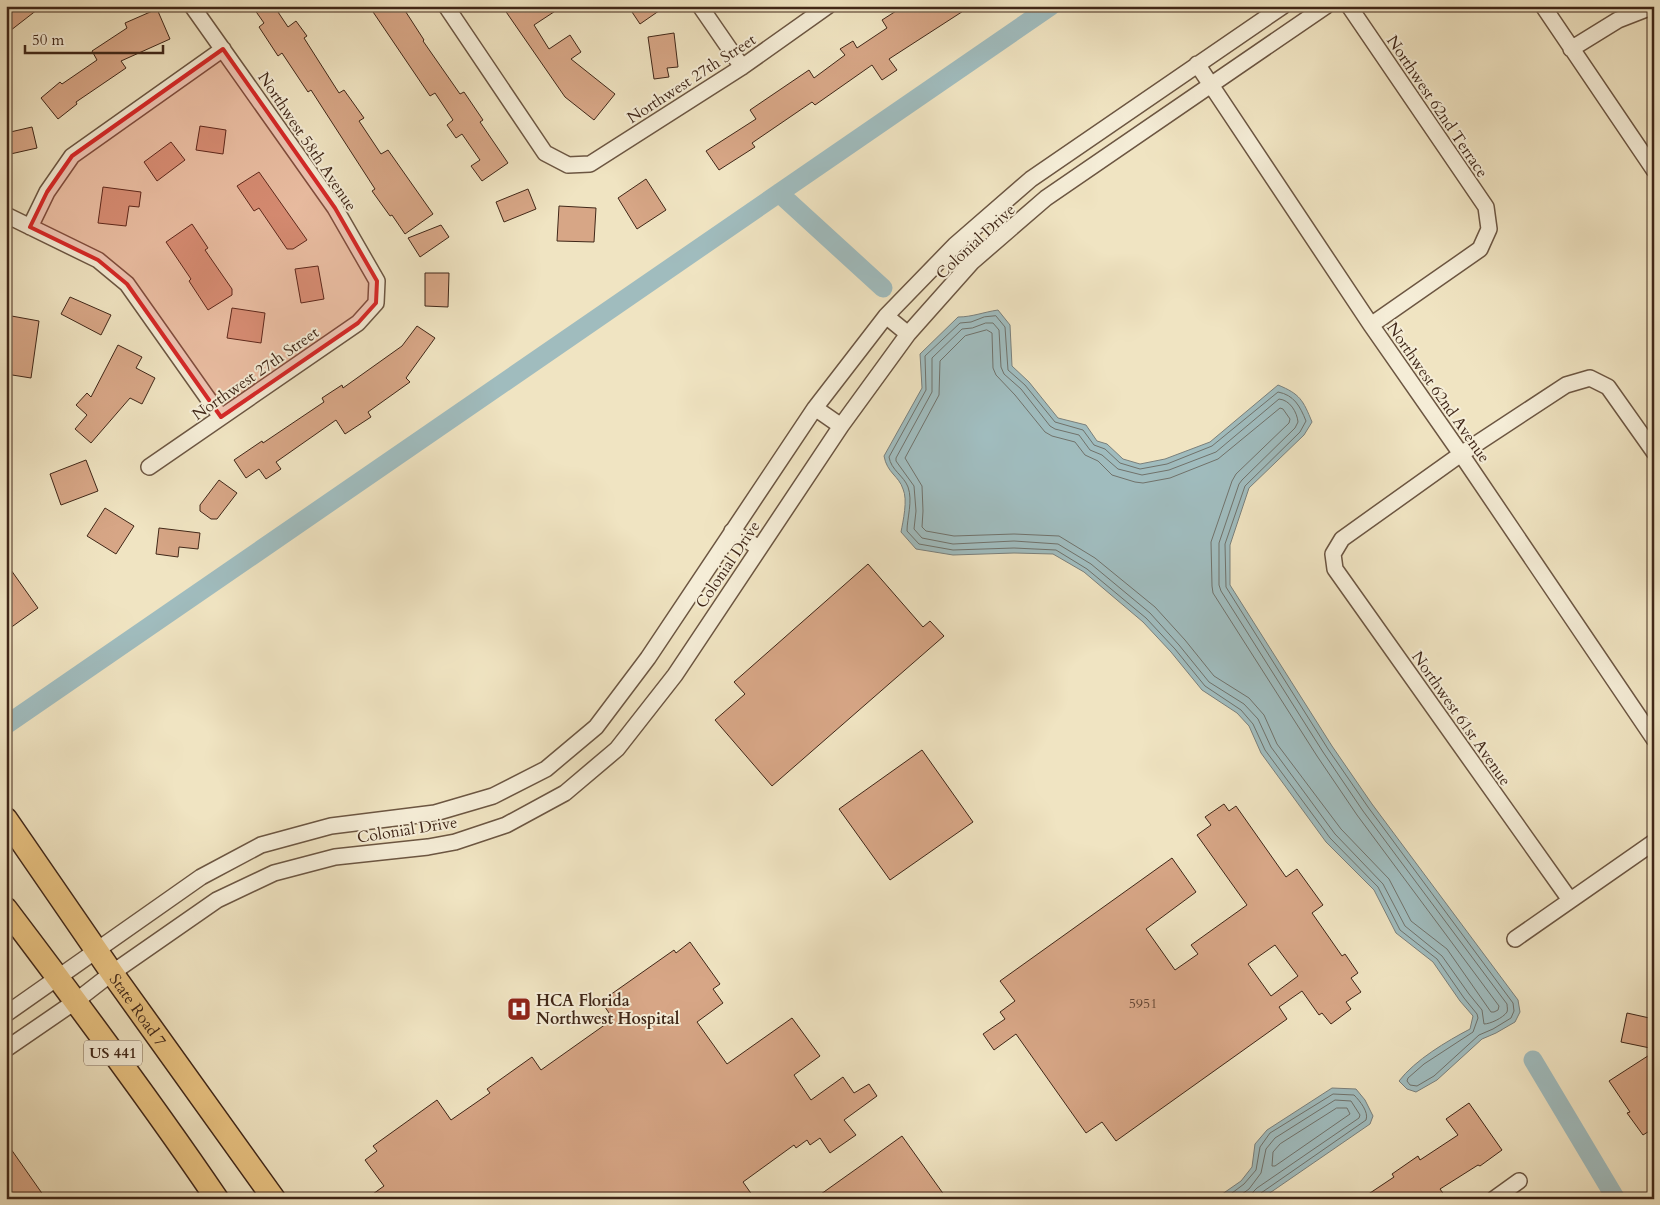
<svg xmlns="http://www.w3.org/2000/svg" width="1660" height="1205" viewBox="0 0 1660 1205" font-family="Cardo,serif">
<rect width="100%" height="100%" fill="#f0e4c2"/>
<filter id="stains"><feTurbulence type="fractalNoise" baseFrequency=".004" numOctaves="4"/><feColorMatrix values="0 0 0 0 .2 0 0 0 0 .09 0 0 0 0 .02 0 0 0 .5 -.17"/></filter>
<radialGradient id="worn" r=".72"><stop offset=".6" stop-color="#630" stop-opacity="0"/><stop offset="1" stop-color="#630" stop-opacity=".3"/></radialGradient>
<!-- water -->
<path fill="#a0bcbe" stroke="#7a807c" d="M998,310L1010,325L1012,366L1029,382L1058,418L1086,425L1097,441L1107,444L1123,459L1140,464L1165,459L1210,442L1278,385C1300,394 1303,400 1312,422L1304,435L1249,488L1230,545V585L1332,746L1372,804L1518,1000L1520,1012L1515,1022L1496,1033L1482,1039L1437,1080L1416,1092L1407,1089L1399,1081C1415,1060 1447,1041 1470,1029L1473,1016L1460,1001L1433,962L1396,933L1374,890L1326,842L1261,753L1249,726L1237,713L1202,690L1171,652L1143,622L1084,572L1053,554L1014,553L953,555L916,549L901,532C903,521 908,500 903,489C899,476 887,473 884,456L922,388L920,354L958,317C972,317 984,312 998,310Z
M1332,1088L1356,1089L1365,1100L1373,1116L1370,1124L1261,1199H1215L1241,1181L1252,1167L1255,1144L1267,1130Z"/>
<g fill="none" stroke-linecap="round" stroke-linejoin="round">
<!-- shore -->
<path stroke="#70726b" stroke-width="1" d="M996,316L1005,327L1008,370L1025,385L1055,422L1083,430L1094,445L1105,449L1120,463L1140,469L1167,464L1212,446L1278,392C1294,395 1300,406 1306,421L1300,432L1245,486L1225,544L1226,587L1328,749L1368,807L1513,1003L1514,1011L1511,1018L1493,1029L1479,1035L1434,1076L1417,1086L1410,1085L1407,1081L1408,1078L1424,1064L1473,1032L1478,1018L1477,1014L1464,998L1437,959L1400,930L1378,887L1330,838L1265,750L1253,724L1241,710L1205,686L1175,649L1146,618L1087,569L1056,550L1014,548L953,550L919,544L907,531C907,518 913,501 908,487C904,476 891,470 889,457L926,390L925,356L960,323L971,322L984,317Z
M986,323H993L999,330L1001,367L1004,374L1021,389L1050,426L1055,429L1079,435L1090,450L1102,455L1118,469L1142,475L1169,470L1216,452L1279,399C1290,400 1297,412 1298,422L1295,428L1242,480L1239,484L1219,543V585L1221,591L1323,752L1363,811L1507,1004C1507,1007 1508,1009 1507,1012C1503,1018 1490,1024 1484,1024L1482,1010L1469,994L1442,956L1405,926L1383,884L1335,834L1271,747L1258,719L1244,704L1209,682L1179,645L1150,613L1091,564L1058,544L1014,541L953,544L922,538L914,529L916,511L914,486L896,461V458L932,392V358L962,329L972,328Z
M987,330L992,333L993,368L996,375L1015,395L1045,432L1052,436L1075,442L1085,455L1098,461L1112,475L1135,482L1143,483L1170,478L1218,459L1280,408L1283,409L1290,419L1289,423L1236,474L1232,481L1211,542L1212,586L1213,593L1317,756L1357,815L1499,1006L1498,1010L1494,1012H1491L1447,949L1411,921L1389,879L1341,829L1277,744L1264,715L1249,698L1214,676L1185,640L1155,607L1095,558L1059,536L1014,534L954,536L926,531L922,527L923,511L922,486L905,458L939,395L940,361L965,336Z
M1337,1108H1347L1350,1114L1275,1166H1272L1273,1152L1280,1144Z
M1224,1199L1244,1184L1256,1170L1260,1147L1270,1133L1333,1094L1354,1095C1360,1101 1369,1112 1366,1120L1261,1193L1259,1199
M1235,1199L1249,1189L1261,1173L1266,1149L1275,1138L1335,1100L1351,1101L1360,1115L1359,1118L1257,1188L1253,1192L1252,1199"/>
<!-- canal -->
<path stroke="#a0bcbe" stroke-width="19" d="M779,193L883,288
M6,725L1051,6
M1533,1060L1616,1199"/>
</g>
<!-- building -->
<path fill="#d7a686" stroke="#402718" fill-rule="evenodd" d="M20,6H42L6,34V16Z
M252,6H274L288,27L296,21L307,36L304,38L339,93L344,90L364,118L359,121L381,154L388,150L433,214L405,234L392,215L390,216L372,191L375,189L311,90L308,92L282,53L278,56L259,27L264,23Z
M369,6H402L424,40L423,41L460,94L464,92L483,120L480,122L508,163L482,181L471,166L480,160L462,134L456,138L447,125L453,120L435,93L430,96Z
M502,6H563L534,25L549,49L570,35L581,52L571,59L615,94L594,120L565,97Z
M628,6H666L640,24Z
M904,6H971L889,59L897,70L882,80L872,65L815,105L812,102L752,143L755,147L719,170L706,151L756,119L750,110L809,70L814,78L845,55L840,49L853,41L857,48L887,28L882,20Z
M157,9L170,39L121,61L126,68L76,102L77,104L58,119L41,98L60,82L62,84L97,60L92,51L127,28L125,23Z
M674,33L678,67L667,68L669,77L654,79L648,37Z
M200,126L226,130L223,154L196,150Z
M32,127L37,148L6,155V133Z
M171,142L185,160L157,181L144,162Z
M259,172L307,240L293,249H287L259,208L254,211L237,186Z
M646,179L666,210L637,229L618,198Z
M103,187L141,192L139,207L129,206L126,226L98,223Z
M528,189L536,209L504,222L496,202Z
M559,206L596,208L594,242L557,241Z
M192,224L208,248L205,250L232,289V295L208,310L189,281L191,279L166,242Z
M441,225L449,237L420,257L408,238Z
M318,266L324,299L301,303L295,269Z
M425,273H449L448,307L425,306Z
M70,297L111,315L101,335L61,314Z
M232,308L265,313L261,343L227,338Z
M6,315L39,321L31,378L6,374Z
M417,326L435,338L406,378L410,382L368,412L371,417L345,434L336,420L276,462L281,469L266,479L259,469L246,478L234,460L262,441L263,443L324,402L322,398L342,385L343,388L402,346Z
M118,345L142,357L136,368L155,378L142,404L130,398L91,443L75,429L87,415L76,405L87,393L91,397Z
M86,460L98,491L61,505L50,474Z
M219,480L237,493L217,519H211L200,511V505Z
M105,508L134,526L116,554L87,536Z
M159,528L200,533L198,549L179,547L178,557L156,554Z
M6,563L38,608L6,631Z
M868,564L923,627L930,621L944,636L772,786L715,720L745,694L734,682Z
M922,750L973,822L890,880L839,809Z
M1224,804L1229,811L1236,806L1286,877L1297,869L1323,905L1312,913L1342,956L1345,954L1358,973L1351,978L1361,992L1346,1002L1351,1009L1331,1024L1322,1013L1319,1015L1302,991L1279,1007L1287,1019L1116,1141L1102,1122L1086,1133L1016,1034L994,1050L983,1034L1005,1019L1000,1012L1015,1001L1000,981L1172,858L1196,892L1146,929L1175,970L1198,954L1191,945L1247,905L1197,835L1211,825L1205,817ZM1275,945L1298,976L1271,996L1248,964Z
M690,942L720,984L713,989L723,1003L697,1022L727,1064L792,1018L820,1056L794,1075L811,1100L843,1077L854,1093L869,1084L877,1096L844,1120L856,1135L830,1153L820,1138L810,1145L807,1140L796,1148L794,1145L743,1182L755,1199H366L384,1186L365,1160L377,1151L373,1146L437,1100L451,1120L490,1093L487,1089L532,1057L541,1070L613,1019L603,1004L612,997L610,995L674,950L676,953Z
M1627,1013L1654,1019V1031L1650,1048L1621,1042Z
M1654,1052V1128L1643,1135L1627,1113L1630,1112L1609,1081Z
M1469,1103L1502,1150L1480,1166L1478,1165L1440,1189L1447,1199H1361L1394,1177L1392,1174L1418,1156L1420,1160L1458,1135L1446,1119Z
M902,1136L947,1199H814L866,1162Z
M6,1142L46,1199H6Z"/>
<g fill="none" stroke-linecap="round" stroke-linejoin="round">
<!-- street casing -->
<g stroke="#6c5642" stroke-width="18">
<path id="street" d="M446,6L545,153L568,165L590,164L742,67L828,6
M700,6L742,67
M1349,6L1486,207L1489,229L1480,249L1371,325
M1543,6L1654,170
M1571,49L1618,20L1654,6
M1197,64L1371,325L1461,454L1654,739
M6,215L98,260L127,284L221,417
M30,227L47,192L72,156L223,49
M886,316L908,334
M815,408L841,426
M149,467L358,323L376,303L377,281L335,208L192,6
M732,531L759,548
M1570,900L1335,569L1333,554L1342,539L1461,454L1566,385L1590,378L1608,387L1654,452
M1515,939L1654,842
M6,1014L201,877L261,845L331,826L435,813L493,796L546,769L596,727L648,658L815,408L886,316L955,245L1031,179L1283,6
M6,1049L76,1001L112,973L217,900L274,873L335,857L428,847L455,842L506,825L565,793L617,749L675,675L841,426L908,334L972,262L1046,198L1326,6
M1494,1199L1519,1181"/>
</g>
<!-- primary casing -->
<g stroke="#402718" stroke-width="25">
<g id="primary">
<path id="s1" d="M6,819L112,973L274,1199"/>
<path d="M6,909C78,1004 150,1100 217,1199"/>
</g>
</g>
<!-- street -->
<use href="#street" stroke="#f5edd7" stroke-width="15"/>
<!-- primary -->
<use href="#primary" stroke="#e8c281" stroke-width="22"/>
</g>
<!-- marked area -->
<path fill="#d62828" fill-opacity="0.2" stroke="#d62828" stroke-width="4" stroke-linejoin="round" d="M223,49L335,208L377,281L376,303L358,323L221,417L127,284L98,260L30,227L47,192L72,156Z"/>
<!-- icons -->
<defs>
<g id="hospital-square" transform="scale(1.25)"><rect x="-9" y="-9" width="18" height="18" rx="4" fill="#8f2418" stroke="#f5edd7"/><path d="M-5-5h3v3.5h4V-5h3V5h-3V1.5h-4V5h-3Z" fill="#fff"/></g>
</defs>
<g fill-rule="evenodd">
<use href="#hospital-square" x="519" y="1009"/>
</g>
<g text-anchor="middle" stroke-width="4" stroke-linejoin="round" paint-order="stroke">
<!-- number labels -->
<g font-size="14" fill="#664734">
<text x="1143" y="1008">5951</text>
</g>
<!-- shield labels -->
<rect fill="#f5edd7" stroke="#766251" stroke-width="1" x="84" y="1040.5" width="58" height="25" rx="4"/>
<g font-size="15" font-weight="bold" fill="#402718">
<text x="113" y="1058">US 441</text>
</g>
<!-- street labels -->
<g font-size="16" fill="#402718" stroke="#f5edd7">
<text transform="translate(691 78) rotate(-33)" y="6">Northwest 27th Street</text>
<text transform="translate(1438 106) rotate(56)" y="6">Northwest 62nd Terrace</text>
<text transform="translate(308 141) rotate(56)" y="6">Northwest 58th Avenue</text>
<text transform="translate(975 241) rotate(-43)" y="6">Colonial Drive</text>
<text transform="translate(255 373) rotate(-35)" y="6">Northwest 27th Street</text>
<text transform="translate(1439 392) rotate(55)" y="6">Northwest 62nd Avenue</text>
<text transform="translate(727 564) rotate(-56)" y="6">Colonial Drive</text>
<text transform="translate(1462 718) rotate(55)" y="6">Northwest 61st Avenue</text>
<text transform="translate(407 829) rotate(-9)" y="6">Colonial Drive</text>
<text dy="6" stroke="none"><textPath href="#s1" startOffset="232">State Road 7</textPath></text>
</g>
<!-- poi labels -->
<g font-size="16" font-weight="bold" fill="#402718" stroke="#f5edd7" text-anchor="start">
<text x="536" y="1006">HCA Florida<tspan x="536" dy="18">Northwest Hospital</tspan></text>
</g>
</g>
<!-- margin -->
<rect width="1660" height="1205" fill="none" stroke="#f0e4c2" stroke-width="25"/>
<rect x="8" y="8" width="1645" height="1190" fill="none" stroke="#402718" stroke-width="2.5"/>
<rect x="12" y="12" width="1635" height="1180" fill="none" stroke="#402718"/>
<!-- scale -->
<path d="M25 45v8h138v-8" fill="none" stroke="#402718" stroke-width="2.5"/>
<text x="32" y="45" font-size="15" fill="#402718" stroke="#f5edd7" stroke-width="4" paint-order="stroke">50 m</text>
<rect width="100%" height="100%" filter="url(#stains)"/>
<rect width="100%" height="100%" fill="url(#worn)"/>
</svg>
